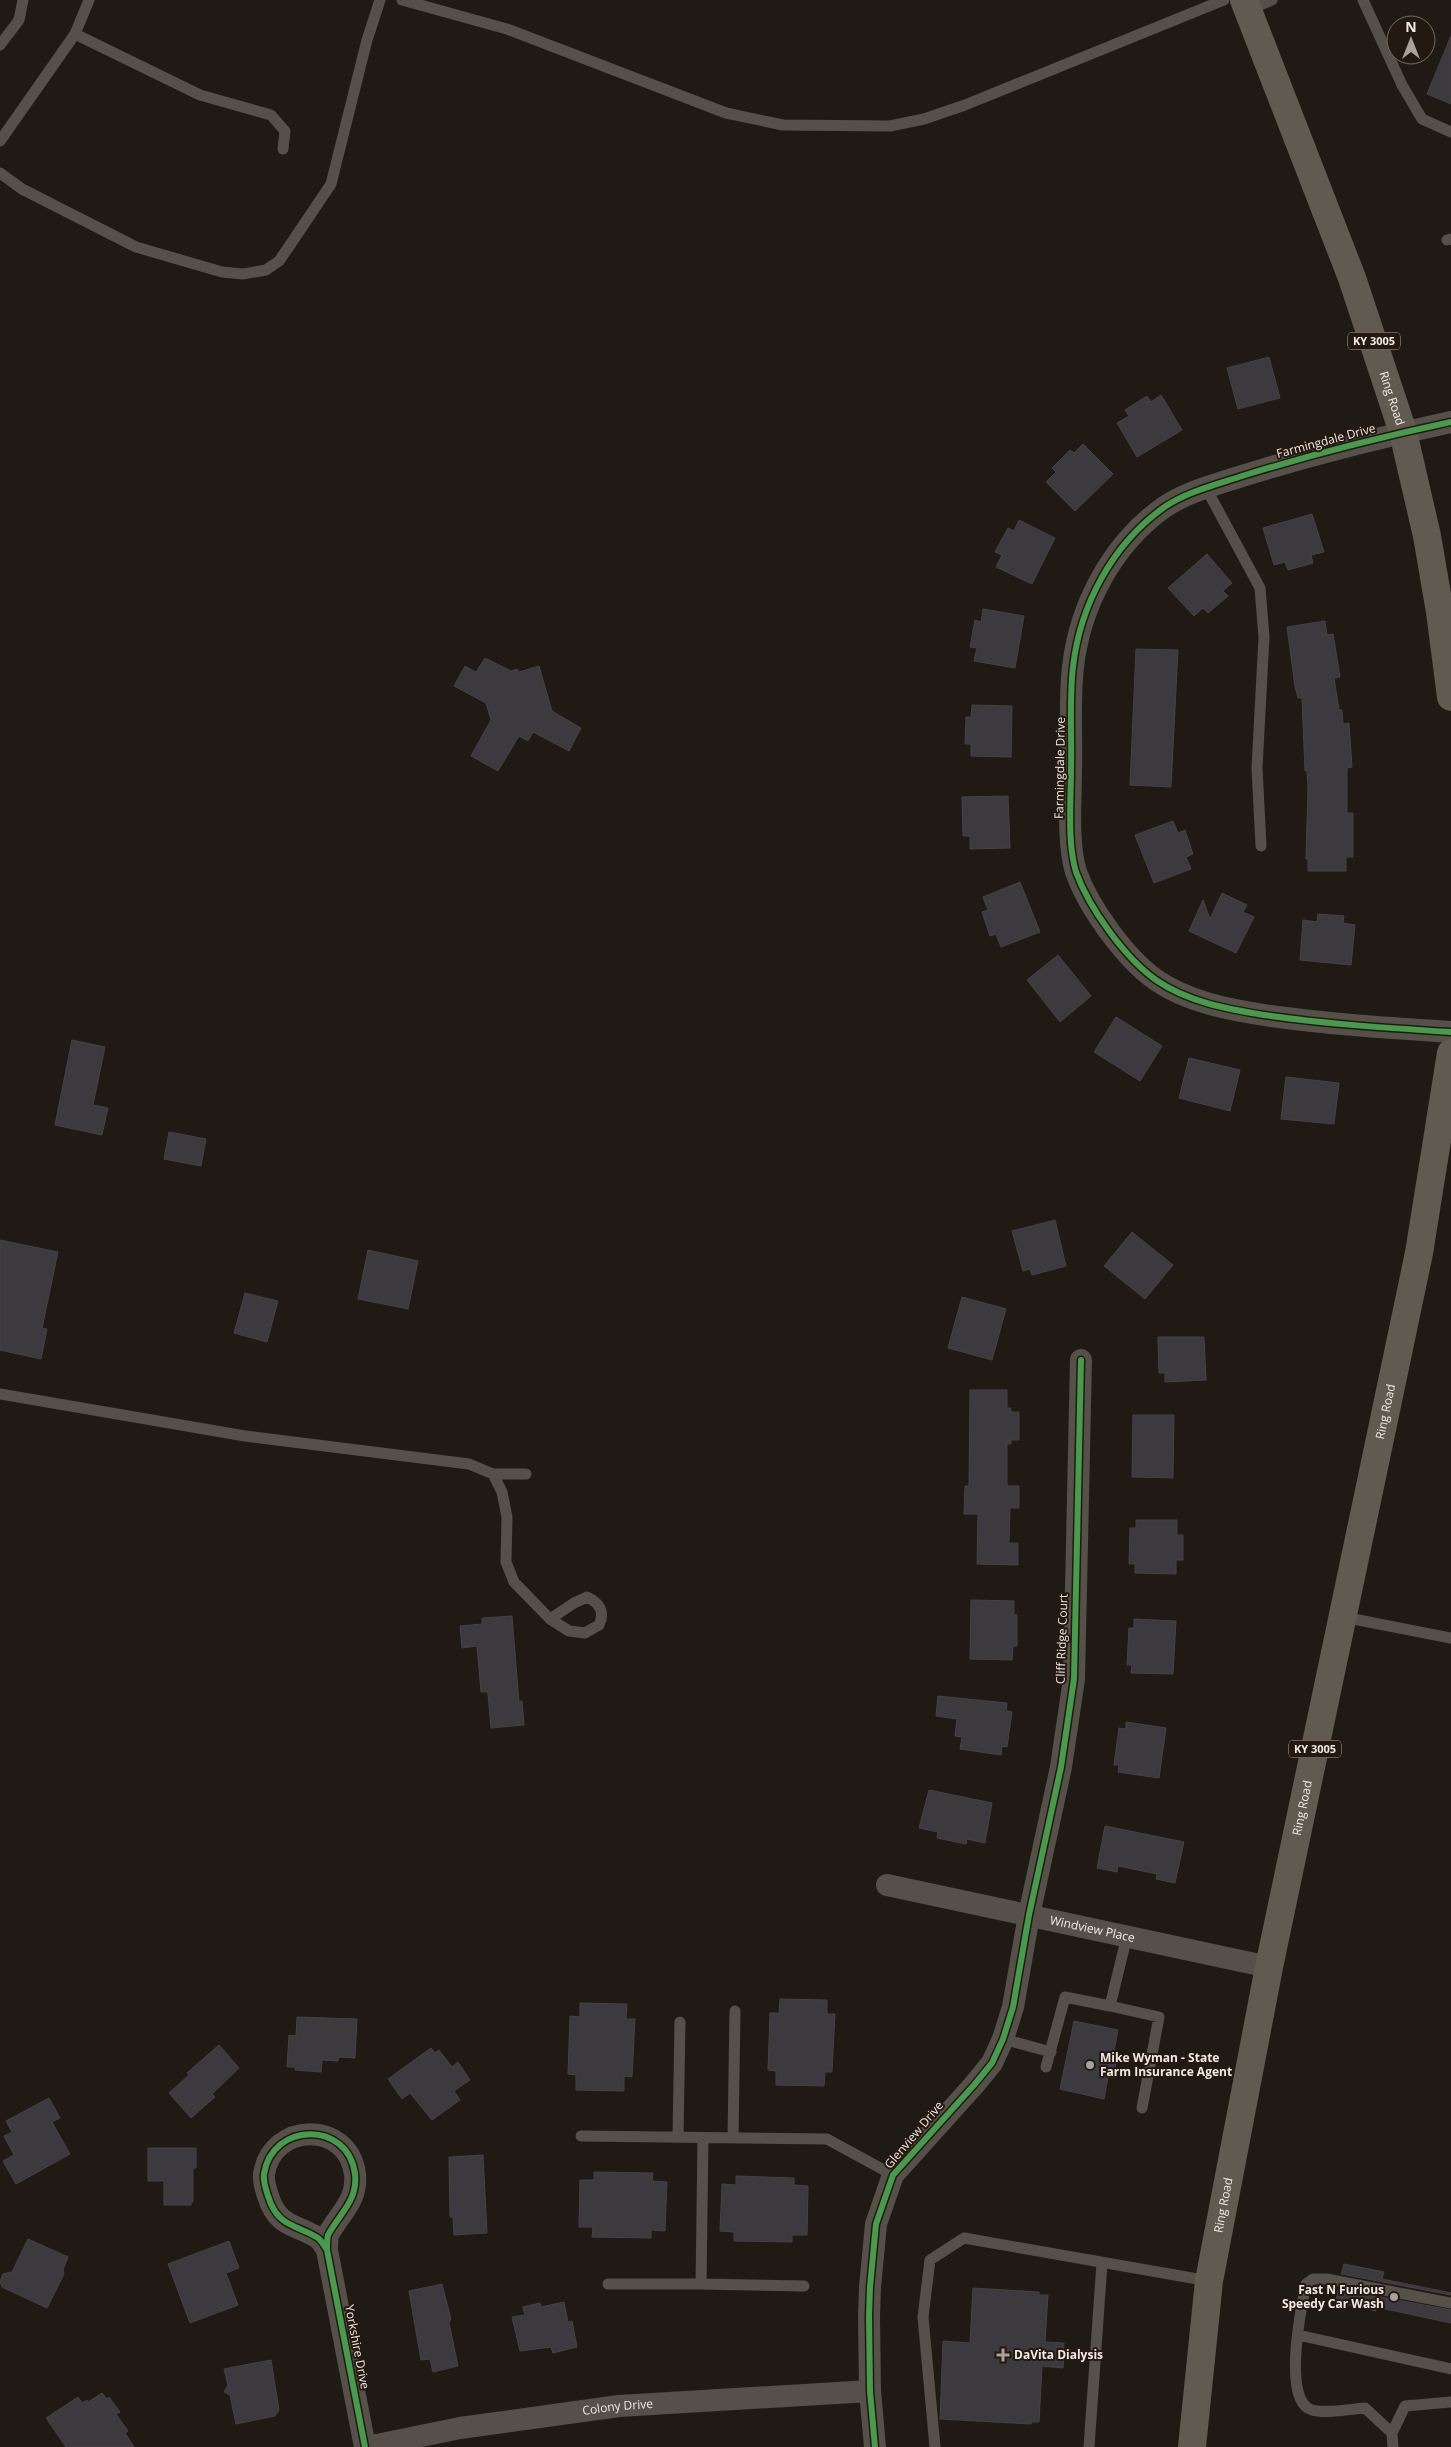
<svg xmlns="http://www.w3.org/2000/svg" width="1451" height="2447" viewBox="0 0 1451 2447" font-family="'Open Sans',sans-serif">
<rect width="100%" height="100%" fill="#201a15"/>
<!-- building -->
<path fill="#3c393f" stroke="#454343" d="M1451,36V104L1427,94Z
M1269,357L1280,398L1238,409L1227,368Z
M1161,395L1182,430L1137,457L1117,423L1129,416L1125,410L1147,396L1151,402Z
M1083,444L1113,474L1075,511L1046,482L1056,472L1052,468L1070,450L1074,453Z
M1312,514L1324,552L1311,555L1313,563L1288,570L1285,562L1274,565L1263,528Z
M1019,520L1055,538L1032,584L996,567L1002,555L995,552L1008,528L1014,531Z
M1207,554L1232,583L1223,591L1228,596L1208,613L1203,608L1194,616L1168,588Z
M983,609L1024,616L1015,668L974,661L977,648L970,647L975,620L981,622Z
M1325,621L1327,635L1333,634L1340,677L1334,678L1339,710H1342L1343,724L1349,723L1352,767L1347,768V813H1353V857H1346V871H1308V859H1306L1308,788L1307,771H1305L1302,698H1298L1295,686L1287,627Z
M1136,649L1178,650L1171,787L1130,785Z
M485,658L511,671L517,669L519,672L539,666L552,711L581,728L569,751L533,732L528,741L519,736L498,771L471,756L491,720L486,703L454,686L465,666L476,672Z
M972,705L1012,706L1011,757L971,756V744H965L966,717H971Z
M1008,796L1010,848L970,849V836H963L962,797Z
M1173,821L1178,833L1185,830L1193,854L1186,857L1191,869L1154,883L1135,835Z
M1020,882L1040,932L1001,947L996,934L990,936L982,912L988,910L983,897Z
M1222,893L1247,905L1243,912L1254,917L1236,953L1189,931L1203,900L1210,919Z
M1318,914L1344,916L1343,923L1355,925L1351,965L1300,960L1303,920L1317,922Z
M1058,955L1091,996L1060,1022L1027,980Z
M1116,1017L1162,1046L1140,1081L1094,1052Z
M72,1040L105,1047L93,1105L108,1108L102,1135L55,1125Z
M1189,1058L1240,1070L1230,1111L1179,1098Z
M1286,1077L1339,1083L1334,1124L1281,1119Z
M169,1132L206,1139L201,1166L164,1159Z
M1055,1220L1066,1266L1032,1275L1030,1269L1023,1271L1012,1231Z
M1132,1232L1173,1265L1145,1299L1104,1266Z
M0,1240L58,1252L42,1328L47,1329L41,1359L0,1350Z
M368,1250L418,1261L408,1309L358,1299Z
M245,1293L278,1301L267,1342L234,1333Z
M962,1297L1006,1309L992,1360L948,1348Z
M1158,1337H1204L1206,1380L1165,1382V1373H1159Z
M970,1390H1007V1408H1011V1412H1019V1440H1011V1444H1007V1486H1019V1508H1010L1009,1543H1018V1565L977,1564L978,1514H964L965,1486H969Z
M1133,1415H1174L1173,1478L1132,1477Z
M1136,1520H1177V1535H1183V1560H1176V1574L1135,1573V1564H1129L1130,1528H1136Z
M971,1600L1014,1601V1615H1017V1646H1013L1012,1660L970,1659Z
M512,1616L519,1702L522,1701L524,1725L491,1728L488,1694L487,1692H481L477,1646L462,1648L460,1626L482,1624V1618Z
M1134,1619L1176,1621L1173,1674L1131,1673L1132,1665H1127L1129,1628H1134Z
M938,1696L1007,1703L1006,1711L1012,1712L1007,1747L1002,1746L1001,1755L960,1749L962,1737L955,1736L957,1719L936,1716Z
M1126,1722L1166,1728L1159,1778L1118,1772L1119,1765H1114L1119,1728L1126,1729Z
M929,1790L992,1803L985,1843L967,1839L966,1844L937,1838L938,1832L919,1828Z
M1105,1826L1184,1842L1175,1883L1156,1879L1157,1874L1118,1866L1117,1872L1097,1868Z
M780,1999L827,2000V2014H835L832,2072H825L824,2086L776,2085V2071L768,2070L770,2013H779Z
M580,2003L627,2004L626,2019H635L632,2077L624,2076V2091L576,2090V2075L568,2074L570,2016L580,2017Z
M297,2017L357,2019L355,2058L339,2057L338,2061L322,2060L321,2072L295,2070V2067H287L289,2035L296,2036Z
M1074,2021L1118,2030L1114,2052L1118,2053L1113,2078L1108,2077L1104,2099L1060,2089Z
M219,2045L239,2068L212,2094L215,2097L191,2118L169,2093L189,2075L187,2073Z
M431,2048L435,2053L439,2050L452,2067L458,2062L470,2080L454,2091L460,2100L432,2120L410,2093L402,2099L388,2079Z
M49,2098L60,2118L52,2122L70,2154L16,2184L3,2161L14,2155L4,2136L12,2132L6,2121Z
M148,2148H196V2168H193V2202H191V2205H164V2181H148Z
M483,2155L487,2233L454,2235L453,2217H450L449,2157Z
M594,2172L653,2173L652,2181L667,2182L665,2231L651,2230V2238L592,2237L593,2227H579L580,2180H594Z
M736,2176L794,2178V2185L808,2186L807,2235H792V2242L734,2241V2232L720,2231L722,2184L736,2185Z
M28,2239L68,2257L63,2270L64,2274L47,2308L2,2287L0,2281L3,2274L12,2272Z
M229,2241L239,2268L226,2273L238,2305L190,2323L168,2264Z
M1344,2264L1384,2272L1382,2279L1451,2293V2295L1341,2274Z
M442,2284L451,2319L449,2323L458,2366L433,2372L430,2359L421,2360L409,2291Z
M973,2288L1039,2292V2295H1048L1045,2342L1064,2343L1063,2368L1042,2366L1039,2422H1031V2424L940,2419L943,2341L970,2343Z
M1338,2289L1451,2310V2323L1376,2307V2311L1336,2302Z
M564,2302L568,2322L572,2321L577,2347L553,2353L551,2347L520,2351L512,2317L525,2315L523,2307L540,2303L541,2307Z
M271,2360L279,2410L275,2416L236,2424L230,2395L224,2392L228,2385L224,2369Z
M102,2393L107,2399L109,2397L120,2412L116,2414L128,2431L125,2433L134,2447H66L46,2418L78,2397L82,2403L87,2400L88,2402Z"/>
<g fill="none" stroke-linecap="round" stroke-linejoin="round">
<!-- lane -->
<path stroke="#56504a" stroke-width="11" d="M402,0L507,29L726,113L783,125L890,126L924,119L965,105L1224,0
M1363,0L1402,85L1422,119L1451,132
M1248,10L1272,0
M75,34L200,95L271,115L285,131L283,149
M0,45L19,20L23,0
M0,141L75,34L89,0
M0,173L22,189L136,247L222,272L243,274L266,270L279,261L288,248L331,184L367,40L380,0
M1447,240L1451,239
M1206,488L1260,588L1264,637L1257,768L1261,846
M0,1394L245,1436L469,1464L493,1474H526
M493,1474L502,1492L507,1517L506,1562L514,1582L550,1619L569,1631L585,1633L599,1625C605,1612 600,1603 587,1597L574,1603L550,1619
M1343,1617L1451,1638
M1127,1936L1110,2006L1159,2017L1142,2108
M1003,2039L1051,2052
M1046,2067L1065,1997L1110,2006
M581,2136L827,2139L893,2175
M678,2137L680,2022
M733,2138L735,2011
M608,2284H701L703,2138
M701,2284L804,2286
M1298,2335L1451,2369
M1392,2433L1365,2408C1351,2409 1325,2414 1312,2410C1282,2402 1301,2308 1306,2284L1313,2279H1327L1451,2303
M935,2447L923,2317L930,2260L964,2238L1209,2281
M1089,2447L1102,2263
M1393,2447L1392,2433L1405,2406L1451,2402"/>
<!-- street -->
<g stroke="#56504a" stroke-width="22">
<path d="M1451,422C1381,437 1310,455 1242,476C1215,485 1186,492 1163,508C1112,545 1080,605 1073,667C1069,700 1072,736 1071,770C1071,800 1067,842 1076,872C1089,908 1125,958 1156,980C1188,1002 1227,1009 1264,1015C1326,1024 1388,1028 1451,1032"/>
<path id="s1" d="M887,1885L1269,1967"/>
<path d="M327,2250C325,2247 322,2241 318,2238C296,2224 278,2228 268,2196C266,2189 263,2182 264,2174C272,2122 348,2120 355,2174C358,2201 339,2214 328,2235C327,2239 327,2246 327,2250L365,2447"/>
<path id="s2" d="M367,2447L460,2428L619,2406L870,2391"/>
<path d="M875,2447L870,2391L869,2316L870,2287L876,2224L893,2175L974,2085L992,2063L1003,2039L1013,2007L1029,1915L1061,1767L1074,1679L1081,1360"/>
</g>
<!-- primary -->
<g stroke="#615a51" stroke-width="28">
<path id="s3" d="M1244,0L1352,278L1403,432L1427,536L1440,612L1451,697"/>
<path id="s4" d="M1192,2447L1209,2281L1269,1967L1419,1253L1451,1053"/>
</g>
<!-- cycleway casing -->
<g stroke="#241911" stroke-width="9">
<path id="cycleway" d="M1451,422C1381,437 1310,455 1242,476C1215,485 1186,492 1163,508C1112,545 1080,605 1073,667C1069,700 1072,736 1071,770C1071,800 1067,842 1076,872C1089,908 1125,958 1156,980C1188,1002 1227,1009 1264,1015C1326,1024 1388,1028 1451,1032
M327,2250C325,2247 322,2241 318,2238C296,2224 278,2228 268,2196C266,2189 263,2182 264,2174C272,2122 348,2120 355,2174C358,2201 339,2214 328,2235C327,2239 327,2246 327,2250L365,2447
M875,2447L870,2391L869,2316L870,2287L876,2224L893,2175L974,2085L992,2063L1003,2039L1013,2007L1029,1915L1061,1767L1074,1679L1081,1360"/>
</g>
<!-- cycleway -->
<use href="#cycleway" stroke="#469c4c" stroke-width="6"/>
</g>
<!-- markers -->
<g fill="#a8a19c" stroke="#241911" stroke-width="2">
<circle cx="1090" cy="2065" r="5"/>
<circle cx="1394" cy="2297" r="5"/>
<path d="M1000.5 2347.5h5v5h5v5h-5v5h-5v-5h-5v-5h5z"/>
</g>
<g text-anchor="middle" stroke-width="4" stroke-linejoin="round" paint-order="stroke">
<!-- shield labels -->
<g fill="#241911" stroke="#b4aba5" stroke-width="1">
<rect x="1348" y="332.5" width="52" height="17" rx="4"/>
<rect x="1289" y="1740.5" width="52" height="17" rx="4"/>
</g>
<g font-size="11" font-weight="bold" fill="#f1eae4">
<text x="1374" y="345">KY 3005</text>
<text x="1315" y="1753">KY 3005</text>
</g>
<!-- street labels -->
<g font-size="12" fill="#f1eae4" stroke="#241911">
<text dy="4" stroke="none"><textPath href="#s3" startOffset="425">Ring Road</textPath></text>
<text transform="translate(1326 441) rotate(-15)" y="4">Farmingdale Drive</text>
<text transform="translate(1060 768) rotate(-89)" y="4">Farmingdale Drive</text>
<text dy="4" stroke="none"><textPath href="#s4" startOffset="1054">Ring Road</textPath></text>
<text transform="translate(1062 1639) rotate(-88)" y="4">Cliff Ridge Court</text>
<text dy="4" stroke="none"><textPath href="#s4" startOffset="649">Ring Road</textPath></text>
<text dy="4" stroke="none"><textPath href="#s1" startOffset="210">Windview Place</textPath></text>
<text transform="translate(914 2135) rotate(-50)" y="4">Glenview Drive</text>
<text dy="4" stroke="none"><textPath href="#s4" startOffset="244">Ring Road</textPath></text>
<text transform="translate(357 2347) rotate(79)" y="4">Yorkshire Drive</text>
<text dy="4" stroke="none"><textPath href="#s2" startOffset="254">Colony Drive</textPath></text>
</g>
<!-- poi labels -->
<g font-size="12" font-weight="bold" fill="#f1eae4" stroke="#241911" text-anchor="start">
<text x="1100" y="2062">Mike Wyman - State<tspan x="1100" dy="14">Farm Insurance Agent</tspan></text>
<text x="1384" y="2294" text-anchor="end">Fast N Furious<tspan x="1384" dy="14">Speedy Car Wash</tspan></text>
<text x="1014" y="2359">DaVita Dialysis</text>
</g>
</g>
<!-- north arrow -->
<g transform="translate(1411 40)"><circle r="24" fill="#241911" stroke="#766d65"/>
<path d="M0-4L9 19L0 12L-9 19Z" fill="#a8a19c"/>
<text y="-8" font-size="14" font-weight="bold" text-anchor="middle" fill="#f1eae4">N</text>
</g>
</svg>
